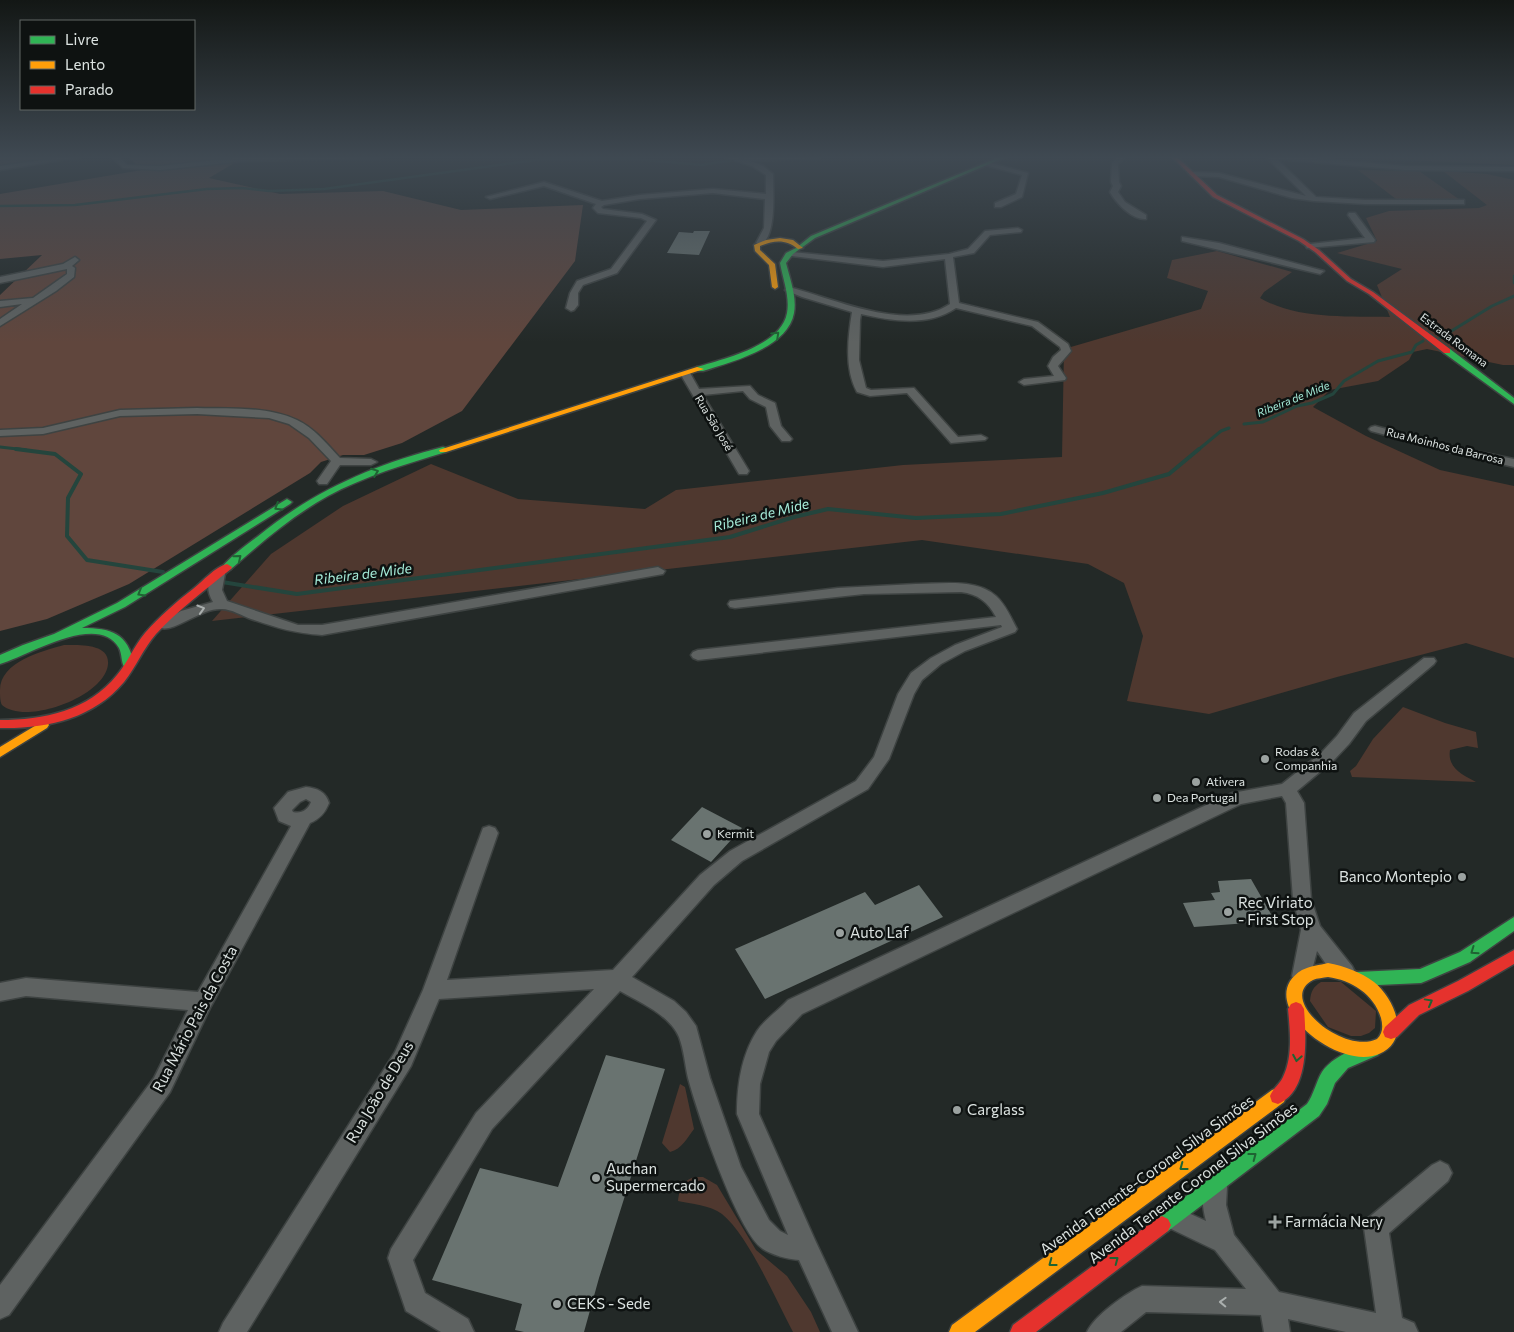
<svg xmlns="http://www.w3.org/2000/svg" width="1514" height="1332" viewBox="0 0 1514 1332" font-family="Commissioner,sans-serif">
<rect width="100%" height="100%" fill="#232927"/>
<!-- green -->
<path fill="#4f382f" d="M1320,156H1514V165Z
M1358,170L1419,171L1460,200L1396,199Z
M1443,171L1487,174L1514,180V365H1503L1427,349L1413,352L1409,360L1378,381L1330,390L1313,407L1366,436L1440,470L1514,486V658L1466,643L1337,677L1209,714L1127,701L1143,636L1124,583L1088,564L922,540L212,621L271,554L343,506L431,464L518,499L645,509L676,490L903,465L1062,457L1064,349L1201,309L1208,291L1167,278L1172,260L1217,251L1292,272L1264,292L1260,298C1298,320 1348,316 1390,317L1377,285L1402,269L1337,253L1377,241L1366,218L1389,211L1479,208L1487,205Z
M64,645C78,645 110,643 108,664C106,696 26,726 2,705C0,702 0,695 0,690C0,662 42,651 64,645Z
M1403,707L1445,723L1476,732L1478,748L1467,746L1450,750C1447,768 1463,775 1476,782L1352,777L1350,771L1356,766L1373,739Z
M1321,982H1341L1376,1011L1375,1028L1369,1033L1361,1036H1351L1328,1027L1310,1001C1311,991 1313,987 1321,982Z
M680,1084L685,1087L694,1129C687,1138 682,1149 670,1152L662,1143Z
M694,1177H703L717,1185L756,1250L787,1276L811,1312L820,1332H793C776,1300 748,1235 722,1214C710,1205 691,1204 678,1201C680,1188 681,1182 694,1177Z"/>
<!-- forest -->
<path fill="#60463d" d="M0,156H70L0,166Z
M127,156H246L209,178L280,194L383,191L461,210L583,205L575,261L462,411L402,443L364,455H343L321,462L310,473L129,584L47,619L0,631V295L42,255L0,259V194L142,170Z"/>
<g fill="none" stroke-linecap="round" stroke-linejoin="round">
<!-- stream-far2 -->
<path stroke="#24453d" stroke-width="2.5" d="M0,206L75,205L207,189L242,188L269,191L324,189L543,159L623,158L702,165L757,156
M1514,276V283"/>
<!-- stream-far1 -->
<path stroke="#24453d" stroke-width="3" d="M1440,338L1492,306L1514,296
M1244,424L1263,422L1297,406L1312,403L1333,394L1344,381L1378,361L1412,352L1416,345L1423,341
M0,447L26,450
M1198,450L1221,431L1229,428"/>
<!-- stream -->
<path stroke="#24453d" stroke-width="4" d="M16,449L55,454L81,474L68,498L67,536L87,560L163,572
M222,582L297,594L730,537L794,517L828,509L916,518L1001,514L1103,493L1169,474L1199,449"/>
</g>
<!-- building -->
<path fill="#697370" d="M694,231H710L699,255L667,253L679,232L693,233Z
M702,807L742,828L711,862L671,840Z
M1251,879L1275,921L1194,927L1183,903L1215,900L1211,893L1220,892L1218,881Z
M919,885L943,917L765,999L735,949L865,892L875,905Z
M606,1055L665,1069L599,1278L584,1332H524L515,1330L522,1304L432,1280L480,1168L558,1187Z"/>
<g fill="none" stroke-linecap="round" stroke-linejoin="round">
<!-- street casing -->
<g stroke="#3e4342" stroke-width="3">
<path id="street" d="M70,156H86L0,170V166Z
M111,156H118L127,165L160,166L244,157L383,156L380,158L244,161L160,170L123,168Z
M721,156L744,159L747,157L823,156L820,158L751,161L763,166L773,174C773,191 777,238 760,245L756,243L764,228L765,199L713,193L640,199L604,205L601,207L603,209L642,214L656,220L617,273L583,285L578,293V305L574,310L571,311L566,308L570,293L577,281L611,269L647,221L641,218L598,213L593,208L596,204L544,186L490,199L486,197L544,182L602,201L640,195L713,189L766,194V175L752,166Z
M1119,156H1126L1118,164L1119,182L1121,186L1118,192L1125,202L1146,215V219C1132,220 1116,203 1110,192L1113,186L1111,182L1112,163Z
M1265,156H1289L1405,166L1514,167V171L1405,170L1277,159L1316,197L1365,200H1464V204H1365L1314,201L1292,198L1219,177L1192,176L1189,174L1192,172L1219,173L1306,196Z
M987,162L1028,173L1022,197L1001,207H995V203L1016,194L1022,175L985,165V163Z
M1349,213H1355L1375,240L1374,242L1307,248L1306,246L1310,244L1365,238L1348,215Z
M1018,228L1022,230L1021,232L990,235L974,253L953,257L959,303L1038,322L1068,344L1071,351L1058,366L1066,378L1065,380L1024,385L1019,382L1024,379L1054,376L1048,366L1053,357L1061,350L1060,347L1032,326L956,308C928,327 892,321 861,314L860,320L859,360L866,388L871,390L914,388L958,437L981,435L987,438L985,440L951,443L907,393L870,396L857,392C844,368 848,337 852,312L802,297L785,290L789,287C835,299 907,333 950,304L945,259L883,267L792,256L788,254L792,252L883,261L949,254L968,249L985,231Z
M1182,237L1219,243L1324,271L1320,274L1303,270L1182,241Z
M75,257L79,260L72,266L75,268L74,277L56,291L0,326V319L22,304L0,307V301L33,298L67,274V269L0,283V277L63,264Z
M686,372L690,373L699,389L750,386L758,395L775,403L781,426L792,439L790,441H782L770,426L766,407L750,399L743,391L703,395L749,471L747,474H739L681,375Z
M197,408C229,409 267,406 297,420C314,428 327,444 340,458L371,459L377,462L371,465H340L327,484H319L317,481L331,461L309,438L289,424L269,418L197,414L120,416L43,434L0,436V430L43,428L120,410Z
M1375,426L1451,446L1514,459V467L1449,452L1371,431L1369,429L1371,427Z
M658,567L665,571L663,574L322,635C293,633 278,628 251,619C243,616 231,609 222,609C203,607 175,632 161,628L159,625L161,622L181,611L213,602C207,592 207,585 211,574L218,570L225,574L222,590L227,601L298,625H322Z
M916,584C941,584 976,578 996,596C1006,605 1011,618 1017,629L1015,632L965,651L941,664L922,680L914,694L889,759L868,789L742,861L714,885L632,977L674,1001L686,1012L696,1026L710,1078L741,1167L769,1220L780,1231L788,1235L737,1114C737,1086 741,1056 757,1031C765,1019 778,1011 788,1000L1232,793L1282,784L1321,753L1337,736L1354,713L1424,658H1434L1436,661L1434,664L1366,721L1349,744L1333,761L1297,791L1304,803L1311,899L1320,926L1352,966L1355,972L1352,978C1336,984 1326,963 1317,951L1309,982L1302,985L1295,982L1292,976L1301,930L1293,899L1286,803L1282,796L1241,804L802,1014L776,1041L769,1052L760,1084L759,1114L815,1240L858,1332H832L799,1260C787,1259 772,1255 763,1249C737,1232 697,1111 688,1078C685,1065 684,1050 679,1037C670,1015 639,1002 620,991L492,1129L413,1260L425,1293L468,1319L474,1332H441L406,1311L388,1258L391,1249L476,1113L594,989L439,999L411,1066L247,1332H219L223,1323L395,1052L423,990L483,828L489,826L495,828L498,833L447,980L613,970L700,875L730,851L856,781L874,757L898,694L911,673L931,658L955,645L1002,627L1001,625L698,660L693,658L691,655L693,652L698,650L996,617C988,602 978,594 961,592L864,594L735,608L730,607L728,604L730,601L838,588Z
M306,787C317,788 326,792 329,803C325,813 320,819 310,823L210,1008L170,1092L9,1315L0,1319V1285L154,1078L188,1010L26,996L0,1001V983L26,978L198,992L291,826L279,821L274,808L288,792ZM306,799L311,802C308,810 301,814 293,812L292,810L300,802Z
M1440,1161L1448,1165L1452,1173L1448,1181L1389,1233L1402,1318L1414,1323L1418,1332H1346L1288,1319L1290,1332H1264L1261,1315L1146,1312L1121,1332H1087C1094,1316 1126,1293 1142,1286L1246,1289L1215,1250L1165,1226L1161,1218L1165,1210L1173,1206L1206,1221C1202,1206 1201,1193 1207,1179L1215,1175L1223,1179L1227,1187L1226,1205L1234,1235L1279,1292L1376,1313L1364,1228L1367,1219L1432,1165Z"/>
</g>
<!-- fast casing -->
<g stroke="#3e4342" stroke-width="3">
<path id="fast" d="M1002,156H1008L815,238L793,254L786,263C790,279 797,297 794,313C788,348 731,362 703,371H697V367C724,359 781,346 787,313C790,297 783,279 780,263L786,253L796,248L811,236Z
M1444,349H1450L1514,398V404L1444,353Z
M443,447L446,448V452C406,464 365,476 328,496C292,516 262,542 231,569L227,570L222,567C231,556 245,546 257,537C313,491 373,465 443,447Z
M287,499L292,502L290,504L125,607L82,628C111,628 128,633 134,664L132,667H124C121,661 122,654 119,648C98,611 26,657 0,664V655L23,645L54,634L117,603Z
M1514,917V931L1470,962L1426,981L1421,983L1357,986L1352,984L1349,979L1352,974L1357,972L1420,969L1460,952Z
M1372,1043L1378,1045L1380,1050L1378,1055L1348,1068L1335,1083L1327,1104L1319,1116L1168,1231L1162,1234L1156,1231L1153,1225L1156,1219L1307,1104C1314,1094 1316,1082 1322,1072C1333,1056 1354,1049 1372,1043Z"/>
</g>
<!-- slow casing -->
<g stroke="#3e4342" stroke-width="3">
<path id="slow" d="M780,238L793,240L803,248L798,249C786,239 774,240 760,246V250L775,264L778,287L775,289L772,287L769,265L755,251L754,245L766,240Z
M697,367L704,369L446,452H440L439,450Z
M43,721L47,722L49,725L47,728L0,757V747Z
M1328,963C1344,966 1361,972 1374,982C1395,999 1412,1040 1379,1054C1337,1072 1251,1001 1302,970C1310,966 1320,965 1328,963ZM1328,977C1351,980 1374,994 1381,1018C1383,1026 1383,1033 1377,1039C1343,1055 1276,999 1313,980C1317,978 1323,978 1328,977Z
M1278,1088L1284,1090L1286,1096L1284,1102L975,1332H949L952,1325L1272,1090Z"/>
</g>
<!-- jam casing -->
<g stroke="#3e4342" stroke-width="3">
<path id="jam" d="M1171,156H1176L1217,195L1303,239L1319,250L1351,279L1373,292L1450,349V353H1444L1369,294L1347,281L1315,252L1299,241L1213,197Z
M227,564L232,567L231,569C205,590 178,610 156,634C143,649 136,667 124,682C93,719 46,729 0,728V720C44,720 88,711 117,675C128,662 134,646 145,633C159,617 176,602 193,589C203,581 215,567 227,564Z
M1514,950V964L1468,991L1419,1015L1397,1037L1391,1039L1385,1037L1383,1032L1385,1027L1409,1005L1458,981Z
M1296,1002L1301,1004L1304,1009C1306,1037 1310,1091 1278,1104L1272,1102L1270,1096C1273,1088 1280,1084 1283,1077C1293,1057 1290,1030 1288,1009L1291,1004Z
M1162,1216L1168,1219L1171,1225L1168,1231L1036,1332H1010L1013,1325L1156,1219Z"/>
</g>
<!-- street -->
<use href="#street" fill="#5e6261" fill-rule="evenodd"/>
<!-- fast -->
<use href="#fast" fill="#30b455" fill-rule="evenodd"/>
<!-- slow -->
<use href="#slow" fill="#ff9f0a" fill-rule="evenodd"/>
<!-- jam -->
<use href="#jam" fill="#e5322d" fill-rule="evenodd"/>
</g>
<!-- one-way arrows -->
<defs><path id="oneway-chevron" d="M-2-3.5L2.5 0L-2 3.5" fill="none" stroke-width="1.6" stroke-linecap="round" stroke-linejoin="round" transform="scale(1.25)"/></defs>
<g stroke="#1f6333">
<use href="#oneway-chevron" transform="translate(776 335) rotate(-43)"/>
<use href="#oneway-chevron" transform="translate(375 472) rotate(-21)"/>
<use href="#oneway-chevron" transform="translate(278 507) rotate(148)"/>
<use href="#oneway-chevron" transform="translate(238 558) rotate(-39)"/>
<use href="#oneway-chevron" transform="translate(141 593) rotate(150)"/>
<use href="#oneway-chevron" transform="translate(1474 951) rotate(145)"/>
<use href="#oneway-chevron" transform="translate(1429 1002) rotate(-29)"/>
<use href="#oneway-chevron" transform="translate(1297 1058) rotate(100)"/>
<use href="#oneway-chevron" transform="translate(1253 1156) rotate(-37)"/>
<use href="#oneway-chevron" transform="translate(1183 1167) rotate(143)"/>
<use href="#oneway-chevron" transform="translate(1115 1260) rotate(-37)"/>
<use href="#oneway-chevron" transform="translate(1052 1263) rotate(143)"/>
</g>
<g stroke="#aaafae">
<use href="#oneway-chevron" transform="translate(201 609) rotate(-17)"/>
<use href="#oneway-chevron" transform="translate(1223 1302) rotate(-178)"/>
</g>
<!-- sky -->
<linearGradient id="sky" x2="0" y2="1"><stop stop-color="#131715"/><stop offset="0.46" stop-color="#3f4952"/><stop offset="1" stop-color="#3f4952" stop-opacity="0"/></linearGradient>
<rect width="1514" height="342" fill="url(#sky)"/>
<!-- markers -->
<g fill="#9ba2a0" stroke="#0e1211" stroke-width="2">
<circle cx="1265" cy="759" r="5"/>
<circle cx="1196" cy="782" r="5"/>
<circle cx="1157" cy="798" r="5"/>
<circle cx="707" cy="834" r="5"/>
<circle cx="1462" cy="877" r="5"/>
<circle cx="1228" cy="912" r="5"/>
<circle cx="840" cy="933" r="5"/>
<circle cx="957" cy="1110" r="5"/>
<circle cx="596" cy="1178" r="5"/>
<path d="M1272.5 1214.5h5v5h5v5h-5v5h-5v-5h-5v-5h5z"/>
<circle cx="557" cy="1304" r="5"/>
</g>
<g text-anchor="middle" stroke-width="5" stroke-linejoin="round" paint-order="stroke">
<!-- far-street labels -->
<g font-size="11" fill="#dce3e1" stroke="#0e1211">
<text transform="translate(1454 340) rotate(37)" y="4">Estrada Romana</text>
<text transform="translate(714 423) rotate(59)" y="4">Rua São José</text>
<text transform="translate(1445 446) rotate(14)" y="4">Rua Moinhos da Barrosa</text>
</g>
<!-- far-water labels -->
<g font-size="11" font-style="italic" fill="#a5ebd8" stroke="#0e1211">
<text transform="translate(1293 399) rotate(-22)" y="4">Ribeira de Mide</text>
</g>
<!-- poi labels -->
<g font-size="12" fill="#dce3e1" stroke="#0e1211" text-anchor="start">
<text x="1275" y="756">Rodas &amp;<tspan x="1275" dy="14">Companhia</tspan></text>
<text x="1206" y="786">Ativera</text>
<text x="1167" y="802">Dea Portugal</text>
<text x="717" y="838">Kermit</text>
</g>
<!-- water labels -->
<g font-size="14" font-style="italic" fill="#a5ebd8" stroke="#0e1211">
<text transform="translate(761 515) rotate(-14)" y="5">Ribeira de Mide</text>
<text transform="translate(363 574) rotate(-7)" y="5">Ribeira de Mide</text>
</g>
<!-- near-poi labels -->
<g font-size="15" fill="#dce3e1" stroke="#0e1211" text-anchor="start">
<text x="1452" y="882" text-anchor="end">Banco Montepio</text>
<text x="1238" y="908">Rec Viriato<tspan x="1238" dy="17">- First Stop</tspan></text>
<text x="850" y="938">Auto Laf</text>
<text x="967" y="1115">Carglass</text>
<text x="606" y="1174">Auchan<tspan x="606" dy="17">Supermercado</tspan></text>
<text x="1285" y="1227">Farmácia Nery</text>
<text x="567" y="1309">CEKS - Sede</text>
</g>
<!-- near-street labels -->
<g font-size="15" fill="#dce3e1" stroke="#0e1211">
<text transform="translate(195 1019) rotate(-62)" y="5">Rua Mário Pais da Costa</text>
<text transform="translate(380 1092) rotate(-59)" y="5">Rua João de Deus</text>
<text transform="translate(1147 1175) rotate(-36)" y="5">Avenida Tenente-Coronel Silva Simões</text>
<text transform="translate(1193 1183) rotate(-37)" y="5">Avenida Tenente Coronel Silva Simões</text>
</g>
</g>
<!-- legend -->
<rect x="20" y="20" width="175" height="90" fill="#0e1211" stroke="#606664"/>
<rect x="30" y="36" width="25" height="8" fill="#30b455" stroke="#606664"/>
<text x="65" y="45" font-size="15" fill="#dce3e1">Livre</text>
<rect x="30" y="61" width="25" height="8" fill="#ff9f0a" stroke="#606664"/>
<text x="65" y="70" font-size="15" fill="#dce3e1">Lento</text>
<rect x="30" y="86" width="25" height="8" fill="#e5322d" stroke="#606664"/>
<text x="65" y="95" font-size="15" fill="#dce3e1">Parado</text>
</svg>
